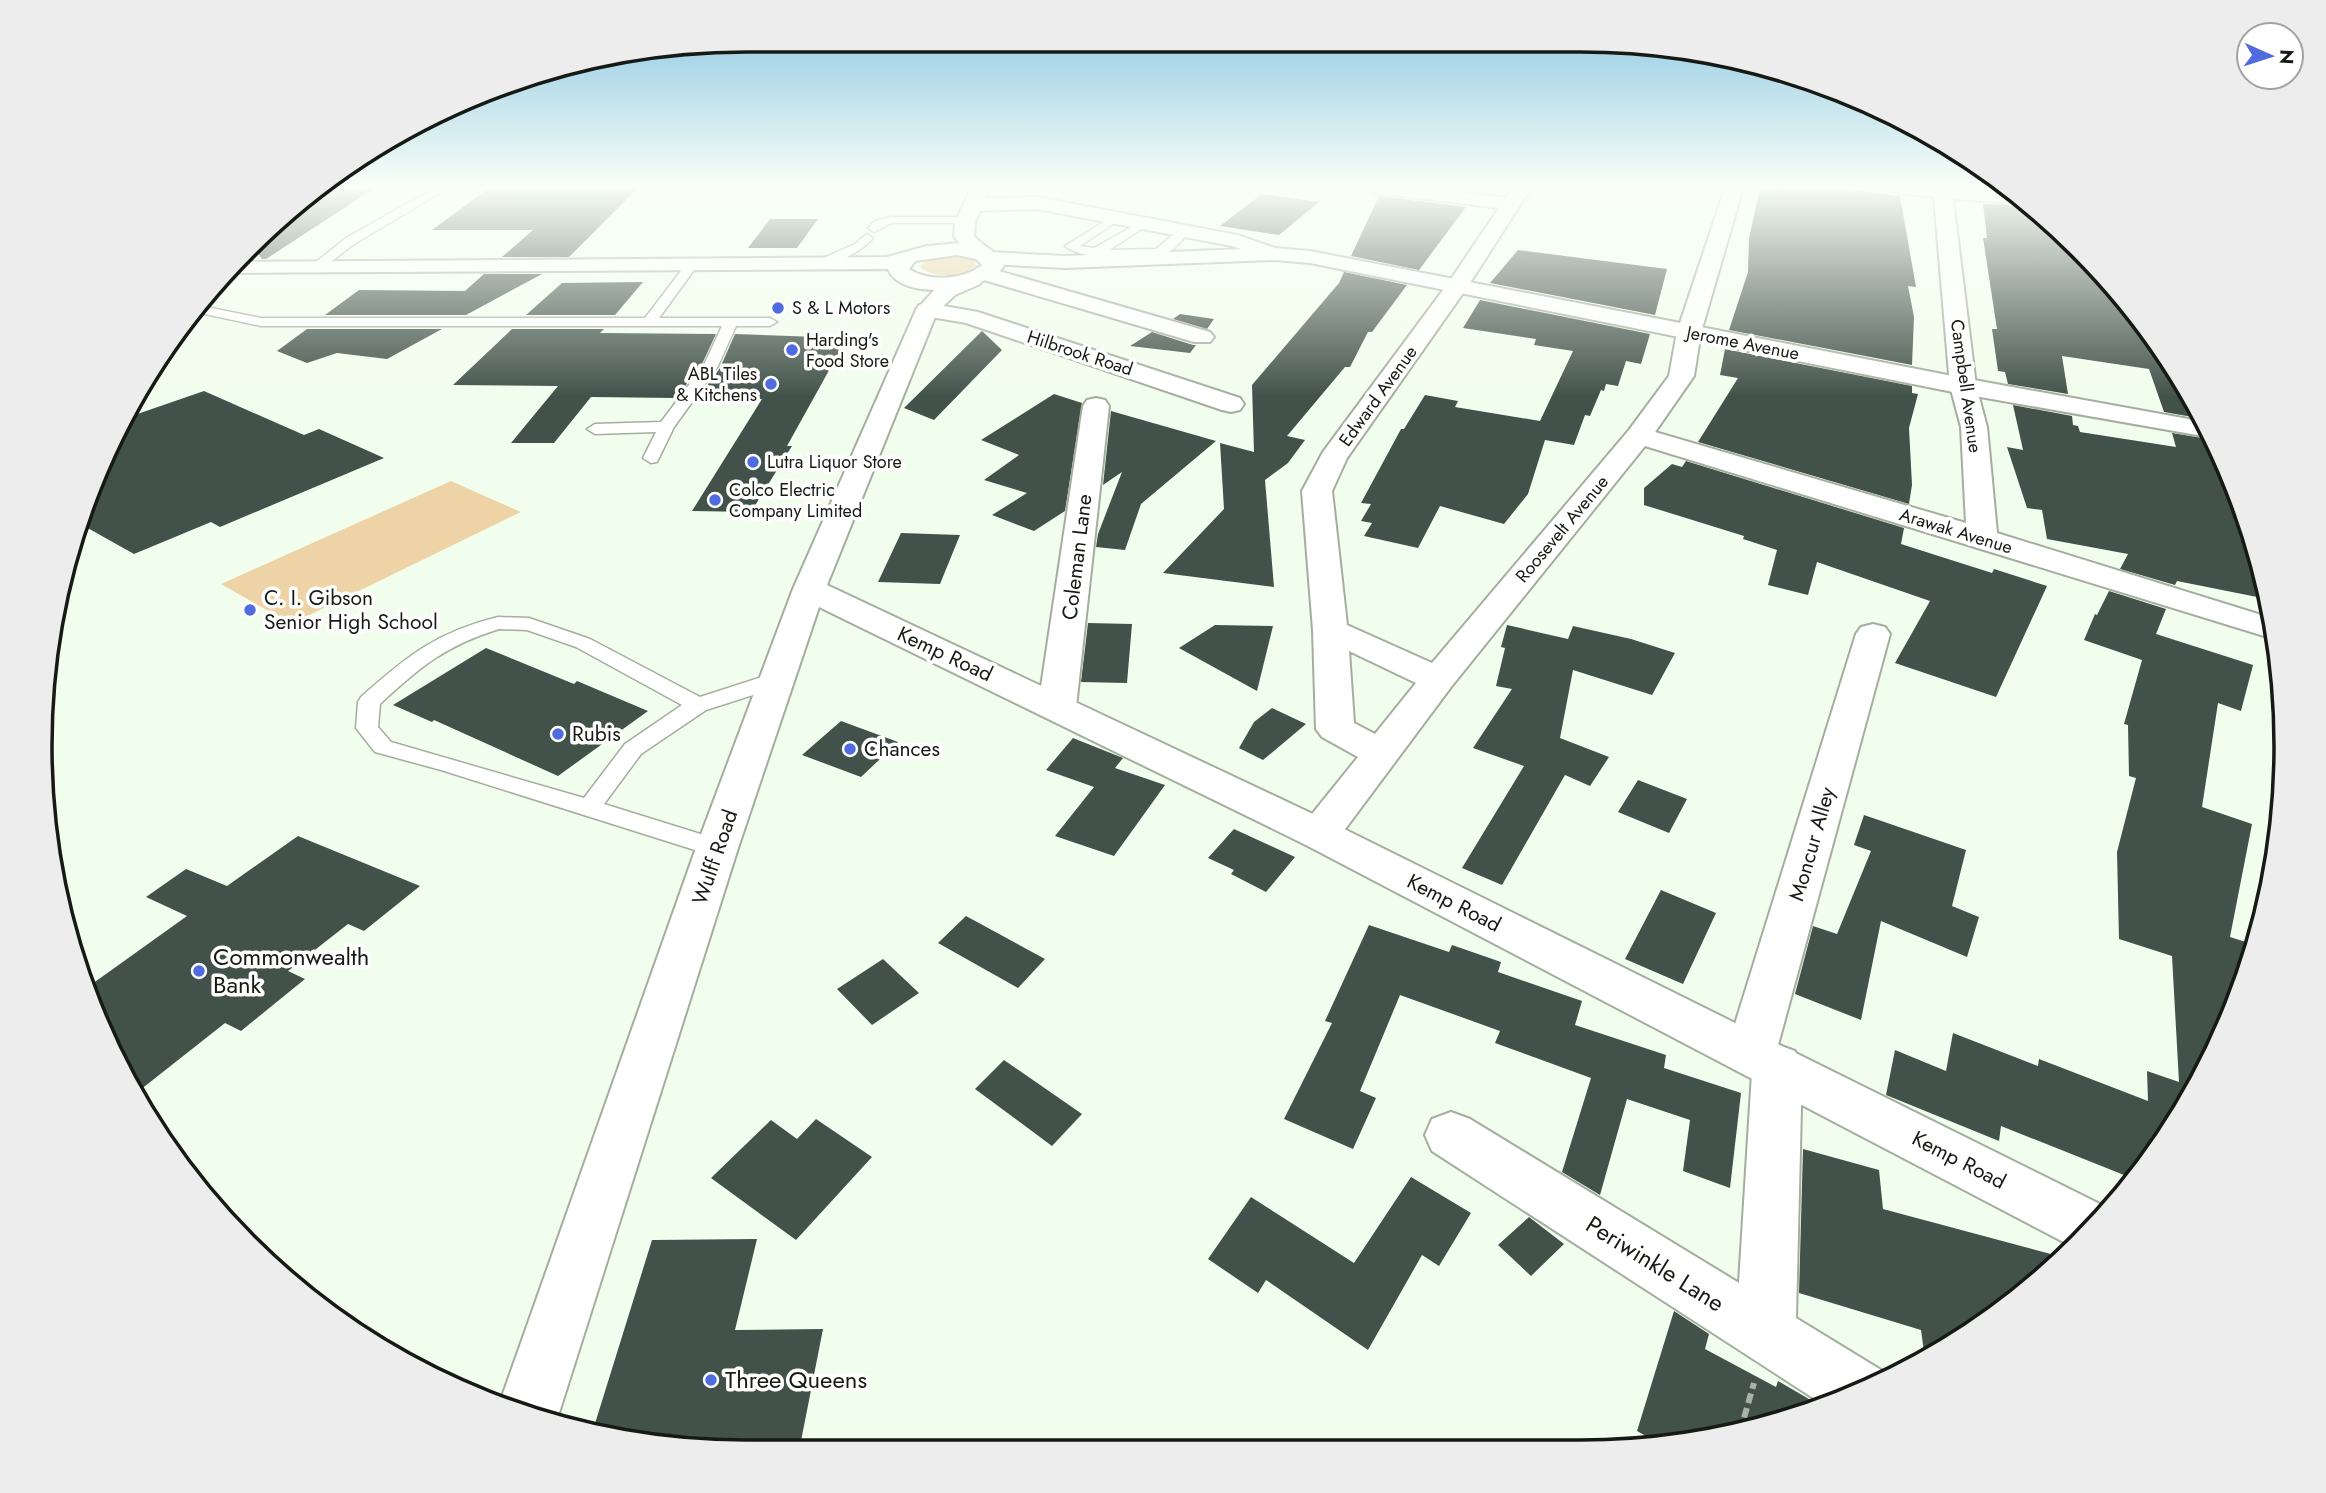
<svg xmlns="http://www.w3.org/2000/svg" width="2326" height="1493" viewBox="0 0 2326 1493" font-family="Jost,sans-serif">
<rect width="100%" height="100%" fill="#f2feed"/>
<!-- green -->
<path fill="#edd3a6" d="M951,255L974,259L976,266C962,277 934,279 920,267L928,259Z
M451,481L521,512L291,624L221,584Z"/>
<!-- building -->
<path fill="#42524a" d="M319,188H375L266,259H262L251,244Z
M489,188H638L569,257H502L533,230H432Z
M1760,188H1836L1900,196L1916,287L1908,286L1914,317L1912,365L1729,330L1748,272L1749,238Z
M1262,194L1319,202L1279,235L1220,226Z
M1379,196L1466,207L1419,270L1351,256Z
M1983,204L2030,205L2045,215L2140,316L2204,419L2164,412L2149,369L2062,356L2068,394L2008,384L2005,372L1998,371L1992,329H1997L1983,238H1987Z
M770,219H818L797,248H748Z
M1518,250L1667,269L1655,315L1490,283Z
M1344,272L1407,285L1372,332H1368L1350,367H1345L1287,436L1305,440L1288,463L1265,480L1274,587L1163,573L1224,509L1220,443L1254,452L1252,385L1339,283Z
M484,274H542L466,315H325L359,290L465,291Z
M643,282L615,315H526L562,283Z
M1480,300L1650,334L1641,364L1626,361L1618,386L1606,384L1604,391L1601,390L1590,416L1585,415L1574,445L1545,440L1528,494L1504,524L1440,506L1418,548L1364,536L1372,523L1361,521L1371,504L1361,503L1401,429H1404L1425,395L1458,401L1455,407L1540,421L1573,351L1534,345L1536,339L1463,328Z
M1180,314L1214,319L1207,329L1173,319Z
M307,329H442L387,359L337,353L307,363L277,351Z
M512,329H604L600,333L716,334L702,364L676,398L591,397L554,443H511L558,386L453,385Z
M982,331L1002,350L934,420L904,408Z
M1152,332L1193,345H1196L1190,353L1130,346Z
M735,334L847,338L787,446H792L751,512L692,511L762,399L698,398L720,368Z
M1725,349L1912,386V393L1918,394L1909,428L1912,485L1909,504L1698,442L1738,378L1720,375Z
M204,391L304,435L319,429L384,458L220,527L211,522L134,554L77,522L123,419Z
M1054,394L1082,403L1065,511L1034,531L992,515L1027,493L984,480L1019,455L981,440Z
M2013,405L2072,416L2073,425L2078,426L2080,432L2176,447L2172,433L2215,440L2262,563L2267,599L2177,581L2175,585L2120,569L2128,554L2047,539L2042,510L2027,508L2007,447L2023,450Z
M1111,411L1216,441L1141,504L1125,550L1096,547L1098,534L1122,472L1103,485Z
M1686,461L1904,528L1901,544L1992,573L1994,569L2047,586L1996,697L1895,663L1930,601L1817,562L1808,595L1768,585L1777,550L1743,539L1744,536L1644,505V488L1672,464L1682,467Z
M901,533L960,535L940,584L878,582Z
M2109,591L2166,609L2156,634L2253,665L2241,711L2218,703L2202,807L2252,824L2230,937L2255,945L2248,973L2191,1099L2134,1179L2001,1126L1999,1141L1886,1095L1895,1050L1946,1071L1953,1033L2038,1066L2039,1059L2148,1101L2147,1071L2179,1082L2172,956L2119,939L2117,852L2136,778L2129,776L2128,725L2124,724L2142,660L2084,640L2095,614L2097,615Z
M1088,623L1132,624L1127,683L1081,682Z
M1215,625L1273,626L1257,691L1179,648Z
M1507,625L1568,639L1573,626L1631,639L1675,653L1652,695L1573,670L1560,738L1609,757L1590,786L1565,775L1502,885L1462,868L1524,766L1473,748L1512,689L1496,686L1505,648L1501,647Z
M486,648L574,684L577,681L648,711L558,776L434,720L432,722L393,705Z
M1272,708L1306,724L1263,760L1239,748L1254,722Z
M841,721L898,742L861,777L802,755Z
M1073,738L1123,758L1115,768L1165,785L1114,856L1055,836L1094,787L1046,770Z
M1638,780L1687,799L1669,833L1618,812Z
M1864,815L1966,850L1952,906L1979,917L1967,957L1881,921L1861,1020L1795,994L1813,926L1837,934L1871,851L1854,845Z
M1234,829L1295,857L1266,892L1231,874L1234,870L1208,858Z
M298,836L420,886L364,931L348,924L288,971L305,979L241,1031L225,1023L135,1094L94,1017L85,989L187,916L146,897L186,869L227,886Z
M1661,890L1716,913L1683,984L1625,959Z
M966,916L1045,959L1018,988L938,943Z
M1369,925L1449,952L1452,945L1501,962L1498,972L1582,1001L1575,1025L1666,1055L1664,1068L1741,1093L1730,1188L1683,1171L1690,1120L1627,1099L1600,1195L1562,1172L1591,1078L1495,1043L1500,1031L1400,995L1360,1091L1376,1098L1353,1149L1284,1119L1332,1023L1325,1021Z
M883,959L919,993L872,1025L837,989Z
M1004,1060L1082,1114L1052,1146L975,1089Z
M816,1119L872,1157L796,1240L711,1178L771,1120L797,1139Z
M1803,1149L1879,1170L1883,1209L2062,1257L2010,1307L1925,1359L1921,1330L1799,1293Z
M1411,1177L1471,1213L1439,1266L1422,1255L1368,1350L1266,1280L1258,1293L1208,1259L1251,1197L1354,1263Z
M1529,1217L1564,1244L1531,1276L1498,1245Z
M757,1239L735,1330L823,1329L801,1441L692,1443L691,1447H655L593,1430L652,1240Z
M1674,1311L1709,1334L1705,1349L1776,1387L1778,1381L1821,1406L1763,1429L1662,1445L1637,1431Z"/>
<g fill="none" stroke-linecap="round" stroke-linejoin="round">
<!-- lane casing -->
<g stroke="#a4ae9f" stroke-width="3">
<path id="lane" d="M435,188H448L354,244L320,270L316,271L310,267L346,238Z
M1115,215L1119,216V220L1080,246L1094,248L1144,220L1150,223L1148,225L1109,250L1156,249L1180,229L1190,231C1183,239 1176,249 1166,253C1147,262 1081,260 1065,246Z
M891,217H966L972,220L966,223H891L874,232L868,228L875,221Z
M867,234L873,238C863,251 828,269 812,267L810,264L855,244Z
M688,266L694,270L659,318H770L777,322L770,326H736L718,366L674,427L657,462L651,463L643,458L656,432L595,434L587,429L595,424L661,422L704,365L722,326H261L191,311L197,305L261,318H645L684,267Z
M498,617L529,618L590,639L700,697L771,674H787L790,679L787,684L706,710L641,754L604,804L726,842L729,848L726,854L717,857L441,770L375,752L356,728L358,702L361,697C407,656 437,632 498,617ZM499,629L527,630L576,647L682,705L625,744L584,798L391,742L378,727L380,704C421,666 445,646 499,629Z"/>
</g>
<!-- street casing -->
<g stroke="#a4ae9f" stroke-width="4">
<path id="street" d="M1366,188H1423L1506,198L1513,188H1531L1468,286L1347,458L1332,491L1347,625L1432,663L1629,430L1669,376L1677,332L1725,188H1743L1701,332L1694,376L1655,432L1966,523L1961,427L1950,386L1934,197L1898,193L1889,188C1930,188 1994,181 2028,204L1953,199L1976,386L1987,427L1997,533L2271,618L2274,639L1645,446L1451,687L1334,844L1319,848L1304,844L1298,834L1304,824L1358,757L1322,737L1316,729L1313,630L1302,491L1323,452L1449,282L1499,208L1375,193ZM1349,651L1416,683L1375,734L1354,723Z
M1037,197L1237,235L1281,250L1284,254L1281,258L1274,260L1232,246L1037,209L973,211L964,205L973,199Z
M985,267L1210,332L1214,337L1210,342H1194L977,278L974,273L977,268Z
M927,303L978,312L1240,398L1244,404L1240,410L1231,412L1222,410L966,323L919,315L916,310L919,305Z
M1096,398L1105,400L1109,406L1076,707L1070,715L1057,718L1044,715L1038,707L1083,406L1087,400Z
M1873,624L1885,627L1890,634L1778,1045L1795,1051L1802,1066L1796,1318L1881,1370L1886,1382L1824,1405L1432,1151L1425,1135L1432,1119L1451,1112L1470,1119L1739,1283L1752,1073L1733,1068L1726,1053L1856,634L1861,627Z"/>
</g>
<!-- secondary casing -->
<g stroke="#a4ae9f" stroke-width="4">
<path id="secondary" d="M1274,248L1310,251L1963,378L2205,422L2214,438L1963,394L1310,263L1274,260L1065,268L990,264L983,262L980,258L983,254L990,252L1065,256Z
M972,273L980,274L983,279L980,284L955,295L937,312L827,585L1334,824L2112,1210L2111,1212L2073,1247L1304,844L819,607L738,848L559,1413L556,1420L499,1405L696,848L793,589L916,310L939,285Z"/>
</g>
<!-- primary casing -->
<g stroke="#a4ae9f" stroke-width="4">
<path id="primary" d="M971,188H989L975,223L974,236C984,248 998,251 1004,266C985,292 901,302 888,269L224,273L234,262L887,257L927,246L959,243L954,236L955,223ZM957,255L976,259L982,265C964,280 928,282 909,269L915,261Z"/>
</g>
<!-- path -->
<path stroke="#a9b2a5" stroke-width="6" stroke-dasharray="10 5" stroke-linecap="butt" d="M1740,1432L1754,1383"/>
<!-- lane -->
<use href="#lane" fill="#fff" fill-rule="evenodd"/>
<!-- street -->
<use href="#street" fill="#fff" fill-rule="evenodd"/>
<!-- secondary -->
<use href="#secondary" fill="#fff" fill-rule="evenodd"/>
<!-- primary -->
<use href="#primary" fill="#fff" fill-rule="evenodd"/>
</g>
<!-- sky -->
<linearGradient id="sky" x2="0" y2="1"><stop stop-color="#87c4e1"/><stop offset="0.47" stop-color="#f9fff7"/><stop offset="1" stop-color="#f9fff7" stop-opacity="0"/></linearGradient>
<rect width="2326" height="397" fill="url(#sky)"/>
<!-- markers -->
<g fill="#506be0" stroke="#fff" stroke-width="2.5">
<circle cx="778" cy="308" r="7"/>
<circle cx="792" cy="350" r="7"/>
<circle cx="771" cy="384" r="7"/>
<circle cx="753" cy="462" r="7"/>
<circle cx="715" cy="500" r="7"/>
<circle cx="250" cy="610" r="7"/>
<circle cx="558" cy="734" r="7"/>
<circle cx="850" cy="749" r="7"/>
<circle cx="199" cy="971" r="7"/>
<circle cx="711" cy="1380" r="7"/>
</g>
<g text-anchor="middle" stroke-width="7" stroke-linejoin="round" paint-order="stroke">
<!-- far-poi labels -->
<g font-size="18" fill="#161a14" stroke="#fff" text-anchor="start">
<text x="792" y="314">S &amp; L Motors</text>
<text x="806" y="346">Harding's<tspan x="806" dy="21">Food Store</tspan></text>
<text x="757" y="380" text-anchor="end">ABL Tiles<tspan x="757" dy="21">&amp; Kitchens</tspan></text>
<text x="767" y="468">Lutra Liquor Store</text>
<text x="729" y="496">Colco Electric<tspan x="729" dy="21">Company Limited</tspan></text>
</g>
<!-- far-street labels -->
<g font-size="18" fill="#161a14" stroke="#fff">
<text transform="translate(1743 343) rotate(11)" y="6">Jerome Avenue</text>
<text transform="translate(1080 353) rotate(18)" y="6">Hilbrook Road</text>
<text transform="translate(1966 386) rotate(82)" y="6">Campbell Avenue</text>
<text transform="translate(1378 396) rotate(-54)" y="6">Edward Avenue</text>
<text transform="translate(1562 529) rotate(-50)" y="6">Roosevelt Avenue</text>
<text transform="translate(1956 531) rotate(17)" y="6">Arawak Avenue</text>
</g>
<!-- street labels -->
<g font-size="21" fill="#161a14" stroke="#fff">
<text transform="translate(1077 557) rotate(-83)" y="7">Coleman Lane</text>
<text transform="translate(945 654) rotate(25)" y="7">Kemp Road</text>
<text transform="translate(1812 844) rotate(-74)" y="7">Moncur Alley</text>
<text transform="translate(715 857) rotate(-71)" y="7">Wulff Road</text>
<text transform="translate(1454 903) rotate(27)" y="7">Kemp Road</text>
<text transform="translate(1959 1160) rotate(27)" y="7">Kemp Road</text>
</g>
<!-- poi labels -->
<g font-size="21" fill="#161a14" stroke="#fff" text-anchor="start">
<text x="264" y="605">C. I. Gibson<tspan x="264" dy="24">Senior High School</tspan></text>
<text x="572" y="741">Rubis</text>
<text x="864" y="756">Chances</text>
</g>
<!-- near-poi labels -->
<g font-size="24" fill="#161a14" stroke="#fff" text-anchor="start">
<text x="213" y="965">Commonwealth<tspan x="213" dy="28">Bank</tspan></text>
<text x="725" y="1388">Three Queens</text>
</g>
<!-- near-street labels -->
<g font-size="24" fill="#161a14" stroke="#fff">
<text transform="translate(1655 1264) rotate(32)" y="8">Periwinkle Lane</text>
</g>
</g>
<!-- crop -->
<path d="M0 0H2326V1493H0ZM746 52H1580A694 694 0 0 1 2274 746V746A694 694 0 0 1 1580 1440H746A694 694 0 0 1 52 746V746A694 694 0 0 1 746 52Z" fill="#ecedec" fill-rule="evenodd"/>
<path fill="none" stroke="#161a14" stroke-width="3.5" d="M746 52H1580A694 694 0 0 1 2274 746V746A694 694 0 0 1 1580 1440H746A694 694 0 0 1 52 746V746A694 694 0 0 1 746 52Z"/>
<!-- north arrow -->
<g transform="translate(2270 56) rotate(93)"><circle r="33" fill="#ffffff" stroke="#a2a3a1" stroke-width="2"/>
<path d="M0-5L12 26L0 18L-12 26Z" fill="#506be0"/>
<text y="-10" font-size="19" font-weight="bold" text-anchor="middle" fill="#161a14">N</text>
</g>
</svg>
